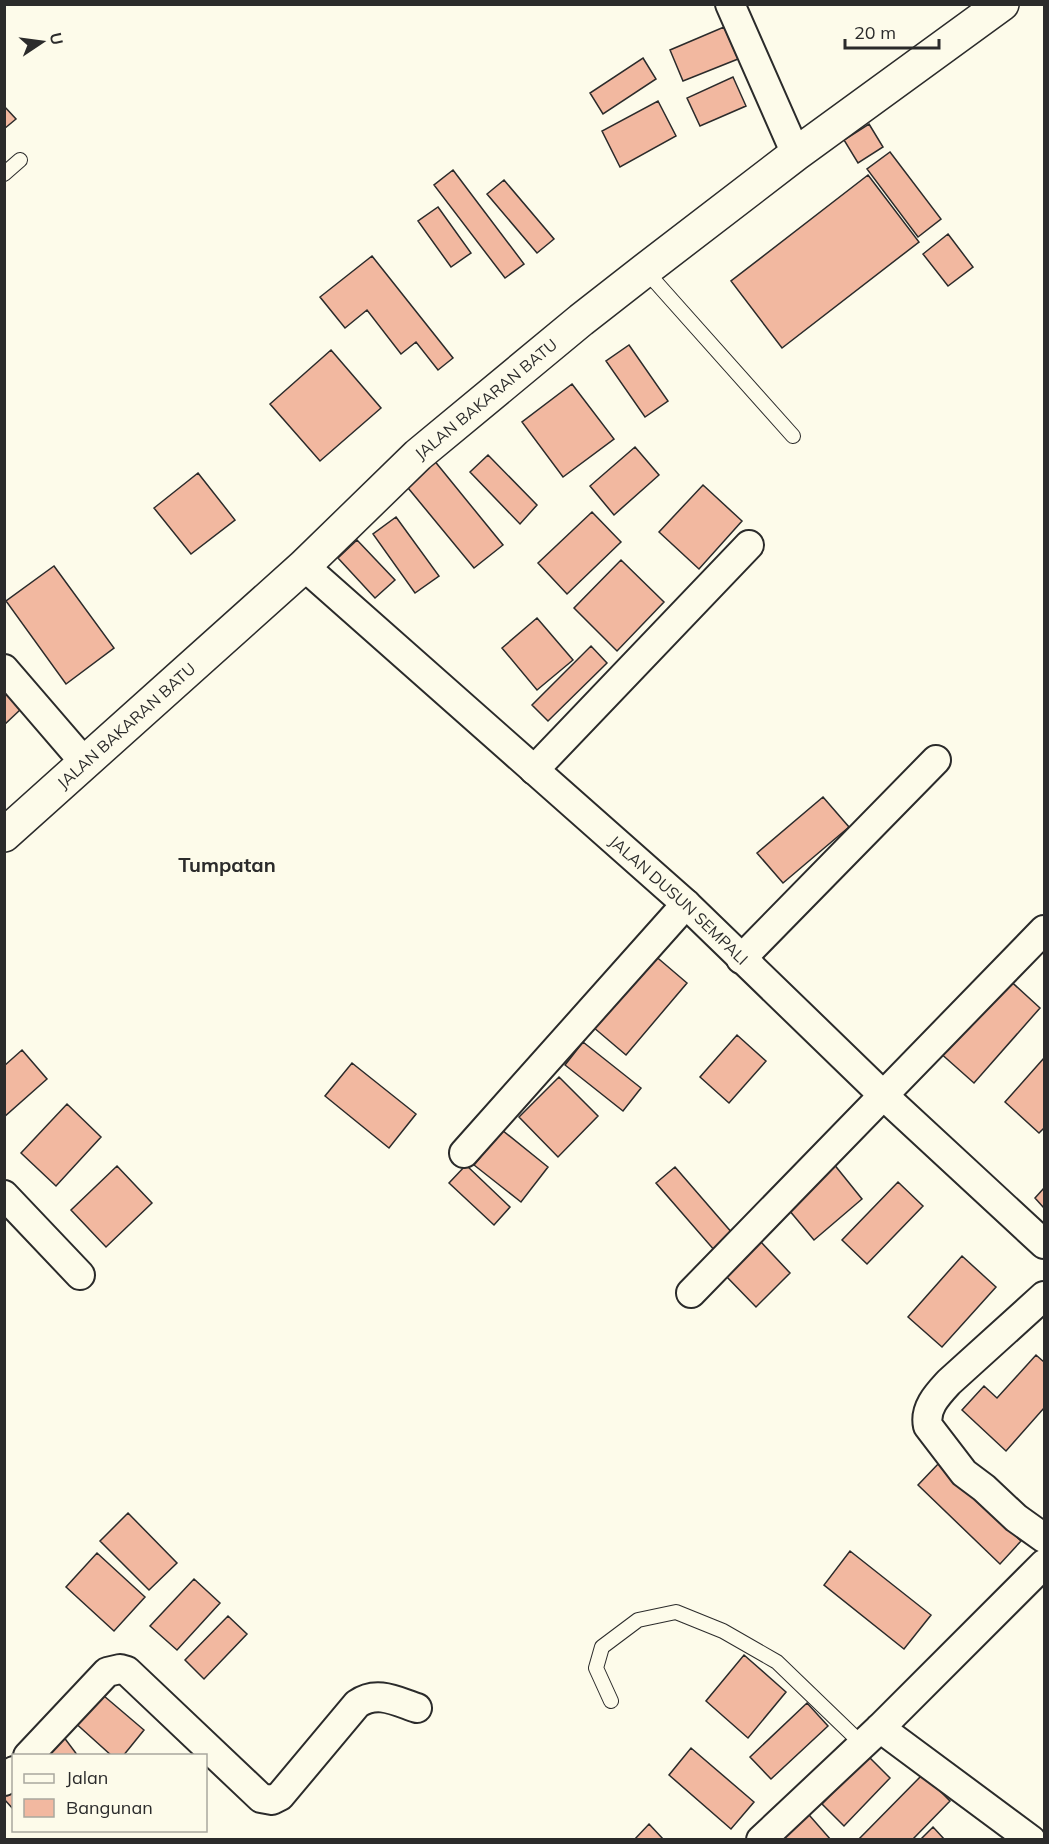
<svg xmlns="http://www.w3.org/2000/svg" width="1049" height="1844" viewBox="0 0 1049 1844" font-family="Mulish,sans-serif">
<rect width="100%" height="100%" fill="#fdfbea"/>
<!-- building -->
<path fill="#f2b8a0" stroke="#2b2b2b" stroke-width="1.5" d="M724,27L738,59L683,81L670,50Z
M643,58L656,79L603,114L590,93Z
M733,77L746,106L700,126L687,98Z
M658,101L676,136L620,167L602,131Z
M4,106L16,119L4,129Z
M869,124L883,147L858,163L844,140Z
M890,152L941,219L918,237L867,169Z
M453,170L524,264L505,278L434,185Z
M868,175L919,242L782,348L731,281Z
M504,180L554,239L537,253L487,194Z
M438,207L471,253L451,267L418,221Z
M948,234L973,267L948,286L923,254Z
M372,256L453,358L438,370L416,342L401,354L367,310L345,328L320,297Z
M629,345L668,401L645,417L606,361Z
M331,350L381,408L320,461L270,404Z
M572,384L614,439L563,477L522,422Z
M635,447L659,475L614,515L590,486Z
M488,455L537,505L520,524L470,472Z
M433,459L503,545L474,568L404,483Z
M198,473L235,520L191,554L154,508Z
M703,485L742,521L699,569L659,532Z
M592,512L621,542L567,594L538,563Z
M396,517L439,576L415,593L373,534Z
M357,540L395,580L375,598L338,558Z
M621,560L664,602L617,651L574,608Z
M54,566L114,648L66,684L6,601Z
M537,618L573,660L537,690L502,648Z
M591,646L607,663L548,721L532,705Z
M4,692L21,709L4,725Z
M823,797L849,827L783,883L757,853Z
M653,954L687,983L626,1055L593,1027Z
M1005,976L1040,1008L974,1083L938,1051Z
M737,1035L766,1061L729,1103L700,1077Z
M583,1042L641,1088L623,1111L565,1065Z
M22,1050L47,1079L4,1117V1066Z
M1044,1058V1128L1039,1133L1005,1102Z
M352,1063L416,1114L389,1148L325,1096Z
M559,1077L598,1116L558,1157L519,1117Z
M67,1104L101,1137L56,1186L21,1153Z
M502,1130L548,1167L521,1202L474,1165Z
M833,1163L862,1199L814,1240L784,1204Z
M466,1165L510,1207L494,1225L449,1183Z
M117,1166L152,1203L106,1247L71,1210Z
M675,1167L733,1234L715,1251L656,1183Z
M898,1182L923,1206L867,1264L842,1240Z
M1044,1188V1208L1035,1198Z
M760,1241L790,1273L756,1307L725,1275Z
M962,1256L996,1287L942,1347L908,1317Z
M1036,1355L1044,1362V1408L1006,1451L962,1410L984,1386L997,1398Z
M939,1463L1021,1541L1000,1564L918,1485Z
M128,1513L177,1563L149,1590L100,1541Z
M850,1551L931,1615L904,1649L824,1585Z
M97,1553L145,1597L114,1631L66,1587Z
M194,1579L220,1603L177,1650L150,1626Z
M228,1616L247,1634L204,1679L185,1660Z
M744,1655L786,1692L748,1738L706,1701Z
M97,1690L144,1730L123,1756H112L72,1720Z
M807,1703L828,1726L771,1779L750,1757Z
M60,1732L78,1756H34Z
M691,1748L754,1802L731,1829L669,1775Z
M868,1756L890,1778L844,1826L822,1804Z
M923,1774L950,1801L912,1840H858Z
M14,1778V1810L4,1799V1785Z
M803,1808L831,1840H767Z
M649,1824L664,1840H634Z
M933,1827L945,1840H920Z"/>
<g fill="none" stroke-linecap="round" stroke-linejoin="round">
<!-- service casing -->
<g stroke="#2b2b2b" stroke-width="16">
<path id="service" d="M4,174L20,160
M645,270L793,436
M611,1701L596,1668L602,1647L638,1620L676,1612L723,1631L777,1662L862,1744"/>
</g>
<!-- minor casing -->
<g stroke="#2b2b2b" stroke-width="32">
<g id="minor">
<path d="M730,4L796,154"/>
<path id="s1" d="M304,566L686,904L883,1095L1044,1244"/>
<path d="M4,669L85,763"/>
<path d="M534,770L749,545"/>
<path d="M741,959L936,760"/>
<path d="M464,1153L686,904"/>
<path d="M4,1195L80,1275"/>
<path d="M691,1293L1044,930"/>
<path d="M1044,1296L949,1382C938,1394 924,1408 928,1426L964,1473L984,1488L1016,1518L1044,1538"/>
<path d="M28,1756L107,1672L120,1669L127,1671L261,1798L272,1800L280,1796L357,1704C377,1690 396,1701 417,1708"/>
<path d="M4,1781L14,1771"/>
<path d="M761,1840L880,1728"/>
<path d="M1031,1840L880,1728L1044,1564"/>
</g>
</g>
<!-- trunk casing -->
<g stroke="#2b2b2b" stroke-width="36">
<g id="trunk">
<path id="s2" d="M4,835L304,566L418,455L581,320L645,270L796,154L1002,4"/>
</g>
</g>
<!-- service -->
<use href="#service" stroke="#fdfbea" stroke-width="14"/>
<!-- minor -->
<use href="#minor" stroke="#fdfbea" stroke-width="28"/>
<!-- trunk -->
<use href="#trunk" stroke="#fdfbea" stroke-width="33"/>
</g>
<g text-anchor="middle" stroke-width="4.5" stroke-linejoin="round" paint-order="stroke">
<!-- street labels -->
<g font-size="16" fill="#2b2b2b" stroke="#fdfbea">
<text dy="6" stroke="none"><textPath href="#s2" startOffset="650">JALAN BAKARAN BATU</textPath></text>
<text dy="6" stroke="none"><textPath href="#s2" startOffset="164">JALAN BAKARAN BATU</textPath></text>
<text dy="6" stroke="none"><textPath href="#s1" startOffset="502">JALAN DUSUN SEMPALI</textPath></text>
</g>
<!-- quarter labels -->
<g font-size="20" font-weight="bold" fill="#2b2b2b" stroke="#fdfbea">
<text x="227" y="872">Tumpatan</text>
</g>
</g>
<!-- border -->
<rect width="1049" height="1844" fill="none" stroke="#2b2b2b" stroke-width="12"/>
<!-- legend -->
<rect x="12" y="1754" width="195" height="78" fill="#fdfbea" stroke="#a9a89e" stroke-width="1.5"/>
<rect x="24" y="1774" width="30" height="9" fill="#fdfbea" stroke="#a9a89e" stroke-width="1.5"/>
<text x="66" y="1784" font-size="18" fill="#2b2b2b">Jalan</text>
<rect x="24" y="1799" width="30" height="18" fill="#f2b8a0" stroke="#a9a89e" stroke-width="1.5"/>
<text x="66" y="1814" font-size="18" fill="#2b2b2b">Bangunan</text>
<!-- north arrow -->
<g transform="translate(42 42) rotate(77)" stroke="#fdfbea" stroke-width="4.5" paint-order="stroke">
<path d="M0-4.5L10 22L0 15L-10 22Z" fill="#2b2b2b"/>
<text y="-9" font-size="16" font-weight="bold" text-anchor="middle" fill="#2b2b2b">U</text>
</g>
<!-- scale -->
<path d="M845 39v9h94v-9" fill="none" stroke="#2b2b2b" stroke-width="3"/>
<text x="854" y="39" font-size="18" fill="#2b2b2b" stroke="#fdfbea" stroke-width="4.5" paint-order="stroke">20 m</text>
</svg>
